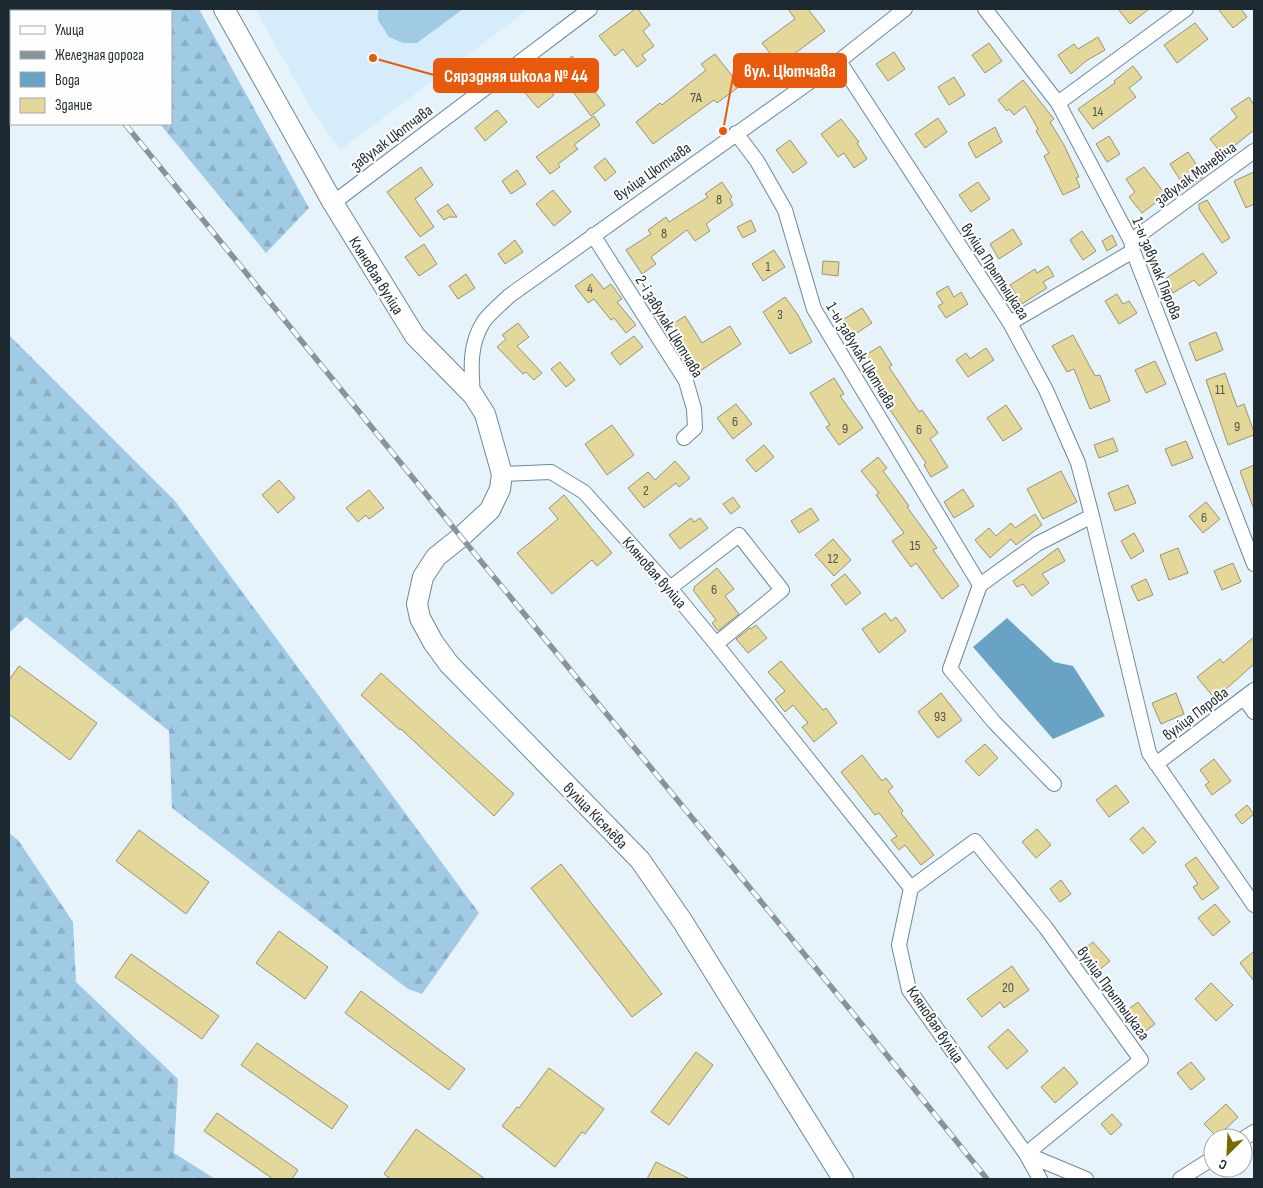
<svg xmlns="http://www.w3.org/2000/svg" width="1263" height="1188" viewBox="0 0 1263 1188" font-family="'Sofia Sans Condensed',sans-serif">
<defs>
<pattern id="forest-firs" width="22" height="20" patternUnits="userSpaceOnUse" patternTransform="scale(1.25)"><rect width="22" height="20" fill="#a1cae4"/><path d="M5 1l3.5 6h-7zM16 11l3.5 6h-7z" fill="#8aaec4"/></pattern>
</defs>
<rect width="100%" height="100%" fill="#e7f3fb"/>
<!-- built -->
<path fill="#d5ecfb" d="M255,9H529L340,150L311,108Z"/>
<!-- green -->
<path fill="#a1cae4" d="M378,9H463L417,43H403L389,37L378,20Z"/>
<!-- forest -->
<path fill="url(#forest-firs)" d="M66,9H199L309,208L266,253L160,124H171V11H68Z
M9,335L175,501L479,913L422,994L408,989L172,808L169,731L26,617L9,633Z
M9,833L18,840L73,922L76,982L178,1079L174,1153L215,1179H9Z"/>
<!-- water -->
<path fill="#68a2c4" d="M1007,618L1054,662L1073,666L1105,716L1053,739L973,647Z"/>
<!-- building -->
<path fill="#e3d79a" stroke="#999375" d="M635,9H638L650,25L643,31L654,46L642,55L646,60L637,67L623,49L615,56L599,36Z
M788,9H808L825,31L779,65L762,43L795,19Z
M1118,9H1149L1130,24Z
M1218,9H1241L1247,17L1233,28Z
M1195,23L1208,39L1177,63L1164,45Z
M1098,37L1105,50L1086,61L1071,74L1058,55L1074,44L1078,49Z
M989,43L1002,61L985,73L972,55Z
M894,52L905,69L888,81L876,64Z
M715,54L740,86L717,103L714,100L653,144L636,122L660,103L662,105L706,70L701,64Z
M572,56L588,76L585,79L605,105L591,116L562,77L567,73L561,65Z
M1133,66L1142,78L1129,88L1136,97L1093,129L1078,109L1115,83L1114,81Z
M954,77L965,95L949,105L938,87Z
M542,79L554,95L538,108L525,93Z
M1023,80L1054,119L1050,122L1064,145L1079,177L1076,178L1080,187L1063,195L1044,156L1049,153L1036,131L1038,129L1025,106L1014,115L1009,109L1007,111L998,100Z
M1249,97L1254,105V130L1223,155L1210,139L1237,117L1231,109Z
M497,110L507,122L485,141L475,128Z
M594,116L600,125L574,145L578,149L558,164L560,167L550,174L536,157Z
M938,118L947,132L925,148L915,134Z
M841,119L859,142L857,143L867,159L854,168L844,153L838,157L821,134Z
M995,127L1002,142L976,158L968,143Z
M1109,136L1120,154L1107,162L1096,144Z
M790,140L807,163L793,173L776,150Z
M1188,152L1204,176L1186,189L1170,164Z
M605,158L616,172L605,181L594,167Z
M421,167L433,185L415,199L434,227L420,237L387,192Z
M1144,167L1166,195L1142,213L1129,197L1135,192L1126,179Z
M517,170L526,184L511,194L502,181Z
M1254,172V204L1246,208L1234,181Z
M722,182L732,197L730,199L733,205L706,224L710,231L695,241L687,230L651,257L656,264L642,274L626,250L651,234L648,230L666,217L669,222L708,197L705,194Z
M978,182L990,199L971,212L959,195Z
M553,190L571,212L554,226L536,204Z
M1207,200L1230,238L1222,243L1199,209V204Z
M448,204L457,217H449L444,220L437,211Z
M751,220L756,231L743,238L737,227Z
M1013,229L1022,244L999,259L990,244Z
M1082,231L1096,251L1083,260L1070,240Z
M1112,235L1117,245L1107,251L1102,241Z
M515,240L523,252L505,264L498,254Z
M424,244L437,264L419,276L405,257Z
M774,250L785,267L763,281L752,264Z
M1203,253L1217,273L1199,286L1194,280L1173,293L1165,279Z
M823,261L839,262L838,276L822,274Z
M1048,266L1054,276L1043,282L1047,288L1022,304L1010,285L1035,269L1037,273Z
M466,274L475,288L458,299L449,286Z
M592,274L604,289L611,284L622,299L617,302L636,325L626,333L614,318L611,320L594,299L588,303L575,286Z
M948,286L954,297L961,292L968,304L946,318L938,306L943,303L936,293Z
M1117,294L1123,304L1129,301L1137,313L1119,324L1105,301Z
M785,297L798,315L812,342L790,354L763,312Z
M862,308L872,323L849,338L839,322Z
M685,316L702,343L730,326L741,344L694,375L687,363L689,362L667,328Z
M518,323L529,337L517,346L542,373L534,380L526,372L523,374L497,347L506,339L502,335Z
M1216,332L1223,350L1196,361L1189,343Z
M1073,335L1095,376L1100,375L1110,401L1090,409L1074,369L1067,372L1052,346Z
M634,336L643,347L620,365L611,353Z
M880,346L892,365L889,367L919,412L922,410L938,433L930,439L948,467L931,477L924,465L926,463L857,361Z
M986,348L994,360L968,377L956,360L966,353L970,359Z
M1155,361L1166,384L1146,393L1135,370Z
M560,362L575,380L566,387L551,369Z
M1225,373L1237,407L1244,404L1254,432V435L1228,445L1206,380Z
M834,378L844,394L840,396L863,428L839,445L826,427L830,425L810,393Z
M736,404L752,424L733,439L717,418Z
M1006,405L1022,429L1003,441L987,418Z
M612,425L634,455L607,475L585,444Z
M1113,438L1118,451L1099,458L1094,445Z
M1186,441L1193,458L1172,466L1165,449Z
M764,445L774,457L756,472L746,460Z
M878,457L887,468L883,471L909,506L907,507L937,548L933,550L959,586L942,599L916,563L911,567L892,541L904,533L876,495L879,493L861,471Z
M675,461L690,478L679,487L676,483L644,508L628,488L648,472L655,480Z
M1254,465V507H1253L1240,471Z
M1061,471L1077,502L1043,519L1027,489Z
M279,480L295,498L278,513L262,495Z
M1128,485L1136,503L1115,511L1108,493Z
M963,489L974,506L954,518L944,502Z
M369,490L384,508L369,519L366,515L358,522L346,508Z
M564,495L612,553L597,566L592,560L552,594L517,553L558,519L549,508Z
M733,497L740,507L731,514L723,504Z
M1206,502L1220,519L1203,533L1189,516Z
M811,508L819,520L799,533L791,521Z
M1035,514L1042,525L1016,545L1011,539L990,558L975,540L989,528L996,536L1011,523L1015,528Z
M691,518L694,522L700,518L708,528L680,549L669,535Z
M1134,533L1144,551L1131,559L1121,541Z
M833,539L851,560L834,576L815,555Z
M1058,548L1065,561L1042,574L1049,583L1032,596L1023,584L1017,587L1013,581Z
M1178,548L1188,573L1169,580L1160,555Z
M1233,563L1241,582L1222,590L1214,571Z
M717,568L734,589L725,596L739,614L718,631L712,623L716,620L693,590L695,588L694,587Z
M845,574L861,593L846,605L831,585Z
M1146,579L1153,595L1138,601L1131,586Z
M885,613L891,621L896,617L906,631L879,653L862,629Z
M756,625L767,638L748,653L736,639L750,628L751,629Z
M1254,637V664L1215,699L1197,677L1220,659L1223,663Z
M781,661L823,710L826,708L837,723L814,742L802,727L808,723L793,705L785,712L775,699L785,691L768,672Z
M19,666L97,723L70,760L9,714V680Z
M381,673L514,794L494,816L401,729L400,730L361,695Z
M941,693L962,720L938,738L918,712Z
M1176,693L1184,714L1161,724L1152,703Z
M985,744L998,758L979,776L965,761Z
M862,755L882,781L886,778L893,787L888,791L903,811L901,813L934,855L921,865L905,845L899,850L891,840L897,836L879,813L875,815L841,772Z
M1214,759L1231,781L1212,795L1205,785L1209,782L1200,770Z
M1116,785L1129,802L1109,817L1096,800Z
M1247,805L1254,814L1242,824L1235,815Z
M1143,827L1156,842L1143,854L1130,839Z
M1037,829L1051,845L1036,858L1022,842Z
M139,830L209,882L186,914L116,861Z
M1196,857L1219,888L1202,900L1193,887L1198,884L1185,865Z
M561,864L662,994L632,1017L531,888Z
M1061,880L1071,894L1060,902L1050,889Z
M1215,904L1230,922L1213,936L1198,918Z
M279,931L328,967L305,999L256,963Z
M1093,942L1110,961L1098,971L1081,952Z
M1254,951V981L1240,963Z
M131,954L219,1016L202,1039L115,977Z
M1012,966L1029,990L1004,1008L1000,1002L982,1017L967,999Z
M1211,983L1233,1005L1216,1021L1195,999Z
M361,991L465,1069L449,1090L345,1013Z
M1138,1002L1155,1024L1143,1033L1126,1011Z
M1008,1029L1028,1051L1007,1069L988,1047Z
M257,1043L348,1106L332,1129L241,1065Z
M696,1052L713,1065L669,1125L651,1112Z
M1191,1062L1205,1079L1191,1090L1177,1073Z
M1064,1067L1078,1083L1055,1103L1041,1087Z
M549,1068L604,1109L585,1134L582,1132L555,1167L502,1126L517,1107L519,1108Z
M1226,1104L1238,1117L1217,1137L1204,1124Z
M217,1113L298,1170L292,1179H273L204,1131Z
M1112,1114L1122,1125L1111,1135L1101,1124Z
M416,1129L485,1179H391L384,1174Z
M656,1162L690,1179H647Z"/>
<g fill="none" stroke-linecap="round" stroke-linejoin="round">
<!-- street casing -->
<g stroke="#6c899b" stroke-width="16">
<path id="street" d="M985,9L1058,103L1131,241L1133,251L1254,564
M839,61L1010,323L1046,390L1078,463L1092,516L1149,753L1254,905
M1058,103L1186,9
M736,133L757,161L785,210L814,309L980,585
M333,203L590,9
M593,235L686,381L694,409L695,428L684,438
M1131,241L1254,151
M1010,323L1133,251
M473,395C471,368 469,344 484,321C491,312 501,304 509,296L839,61L905,9
M502,474L551,472L584,492L670,588L716,644L911,888L899,945L909,990L1026,1154L1040,1179
M670,588L739,535L782,590L716,644
M1244,698L1254,712
M1156,764L1254,690
M1054,784L994,722L950,669L980,585L1037,544L1092,516
M911,888L975,841L1046,928L1141,1060L1026,1154
M1243,1139L1254,1132
M1026,1154L1086,1179
M1180,1179L1213,1158"/>
</g>
<!-- secondary casing -->
<g stroke="#6c899b" stroke-width="22">
<path id="secondary" d="M224,9L333,203L415,336L473,395L485,414L502,474L500,489L490,510L461,537L436,557L423,577L417,604L420,618L433,642L449,664L640,860L683,922L843,1179"/>
</g>
<!-- street -->
<use href="#street" stroke="#fff" stroke-width="14"/>
<!-- secondary -->
<use href="#secondary" stroke="#fff" stroke-width="20"/>
<!-- rail casing -->
<g stroke="#88949b" stroke-width="5.5">
<path id="rail" d="M32,9L34,11
M125,124L461,537L856,1017L987,1179"/>
</g>
<!-- rail -->
<use href="#rail" stroke="#fefefe" stroke-width="4" stroke-dasharray="11" stroke-linecap="butt"/>
</g>
<g text-anchor="middle" stroke-width="4" stroke-linejoin="round" paint-order="stroke">
<!-- number labels -->
<g font-size="14" fill="#4e544a">
<text x="696" y="102">7А</text>
<text x="1098" y="116">14</text>
<text x="719" y="204">8</text>
<text x="664" y="238">8</text>
<text x="768" y="271">1</text>
<text x="590" y="293">4</text>
<text x="780" y="319">3</text>
<text x="1220" y="394">11</text>
<text x="735" y="426">6</text>
<text x="1237" y="431">9</text>
<text x="845" y="433">9</text>
<text x="919" y="434">6</text>
<text x="646" y="495">2</text>
<text x="1204" y="522">6</text>
<text x="915" y="550">15</text>
<text x="833" y="563">12</text>
<text x="714" y="594">6</text>
<text x="940" y="721">93</text>
<text x="1008" y="992">20</text>
</g>
<!-- street labels -->
<g font-size="16" fill="#1d2930" stroke="#fefefe">
<text transform="translate(391 137) rotate(-37)" y="6">завулак Цютчава</text>
<text transform="translate(652 171) rotate(-35)" y="6">вуліца Цютчава</text>
<text transform="translate(1195 173) rotate(-36)" y="6">завулак Маневіча</text>
<text transform="translate(1158 268) rotate(68)" y="6">1-ы завулак Пярова</text>
<text transform="translate(996 271) rotate(57)" y="6">вуліца Прытыцкага</text>
<text transform="translate(377 275) rotate(58)" y="6">Кляновая вуліца</text>
<text transform="translate(670 326) rotate(59)" y="6">2-і завулак Цютчава</text>
<text transform="translate(862 355) rotate(59)" y="6">1-ы завулак Цютчава</text>
<text transform="translate(655 572) rotate(49)" y="6">Кляновая вуліца</text>
<text transform="translate(1195 713) rotate(-37)" y="6">вуліца Пярова</text>
<text transform="translate(596 815) rotate(46)" y="6">вуліца Кісялёва</text>
<text transform="translate(1114 993) rotate(54)" y="6">вуліца Прытыцкага</text>
<text transform="translate(936 1024) rotate(56)" y="6">Кляновая вуліца</text>
</g>
</g>
<!-- callouts -->
<path fill="none" stroke="#e8590c" stroke-width="2" d="M723 131L734 71M373 58L434 75"/>
<g fill="#e8590c" stroke="#fefefe" stroke-width="2">
<circle cx="723" cy="131" r="5"/>
<circle cx="373" cy="58" r="5"/>
</g>
<g fill="#e8590c" stroke="#e8590c" stroke-width="2">
<rect x="734" y="54" width="112" height="33" rx="5"/>
<rect x="434" y="59" width="164" height="33" rx="5"/>
</g>
<g font-size="18" text-anchor="middle" font-weight="bold" fill="#fff">
<text x="790" y="77">вул. Цютчава</text>
<text x="516" y="82">Сярэдняя школа № 44</text>
</g>
<!-- border -->
<rect width="1263" height="1188" fill="none" stroke="#1d2930" stroke-width="20"/>
<!-- legend -->
<rect x="10" y="10" width="162" height="115" fill="#fefefe" stroke="#a4a9ac"/>
<rect x="20" y="26" width="25" height="8" fill="#ffffff" stroke="#a4a9ac"/>
<text x="55" y="35" font-size="15" fill="#1d2930">Улица</text>
<rect x="20" y="51" width="25" height="8" fill="#88949b" stroke="#a4a9ac"/>
<text x="55" y="60" font-size="15" fill="#1d2930">Железная дорога</text>
<rect x="20" y="72" width="25" height="15" fill="#68a2c4" stroke="#a4a9ac"/>
<text x="55" y="85" font-size="15" fill="#1d2930">Вода</text>
<rect x="20" y="98" width="25" height="15" fill="#e3d79a" stroke="#a4a9ac"/>
<text x="55" y="110" font-size="15" fill="#1d2930">Здание</text>
<!-- north arrow -->
<g transform="translate(1228 1153) rotate(204)"><circle r="24" fill="#fefefe" stroke="#a4a9ac"/>
<path d="M0-4L9 19L0 12L-9 19Z" fill="#7a6900"/>
<text y="-8" font-size="14" font-weight="bold" text-anchor="middle" fill="#1d2930">С</text>
</g>
</svg>
